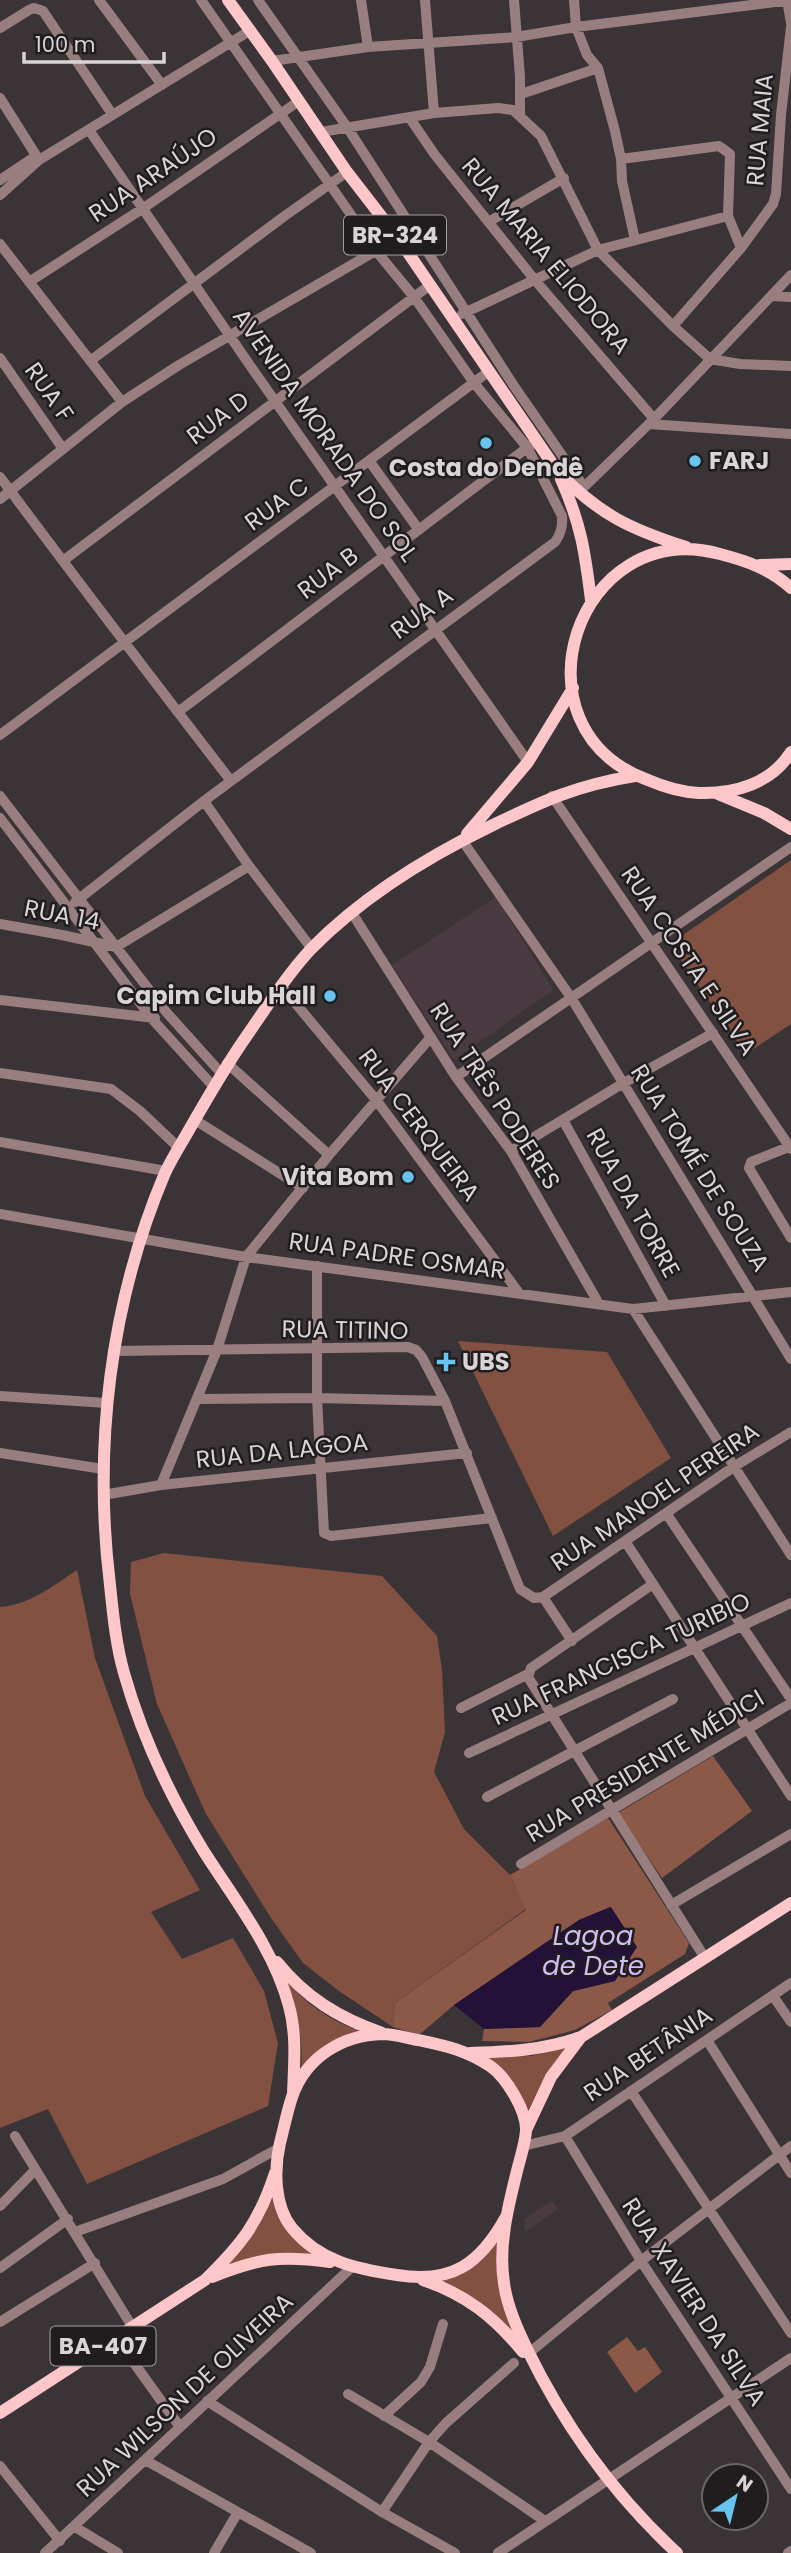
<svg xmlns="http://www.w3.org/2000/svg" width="791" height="2553" viewBox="0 0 791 2553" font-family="Poppins,sans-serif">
<rect width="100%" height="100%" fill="#3b3437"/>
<!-- built -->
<path fill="#493b41" d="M496,897L553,990L454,1060L392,965Z
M552,2200L558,2209L525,2232L524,2220Z"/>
<!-- green -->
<path fill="#825142" d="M791,860V1024L746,1054L670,944Z
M458,1341L607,1352L671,1458L553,1536Z
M164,1553L382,1576L437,1636L442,1670L445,1732L434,1772L464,1829L510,1875L526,1909L395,2003L393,2027L339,1991L303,1963L271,1918L206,1814L157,1704L130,1594L131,1562Z
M77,1570L95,1658L145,1796L200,1890L151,1912L182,1959L233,1938L264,1991L278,2043L268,2106L87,2184L48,2109L0,2128V1607C29,1605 53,1586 77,1570Z
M282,1976C304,2003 330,2021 362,2032C336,2038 316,2048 301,2071C304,2036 296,2008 282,1976Z
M566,2047L540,2086L527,2113L486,2057L531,2056Z
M274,2194L312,2254C281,2251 253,2255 225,2267L258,2227Z
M497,2243L514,2334C491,2310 469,2294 438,2280L480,2262Z"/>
<!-- forest -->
<path fill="#8c5847" d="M713,1756L752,1811L662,1878L618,1813Z
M608,1818L689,1943L685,1954L608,2003L612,2010L575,2030L529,2042L482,2041L484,2029L540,2027L573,1991L615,1981L610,1907L579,1920L454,2005L419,2035L393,2027L395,2003L526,1910L510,1875Z
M627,2337L638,2351L645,2347L662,2372L635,2393L607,2352Z"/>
<!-- water -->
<path fill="#231138" d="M611,1907L637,1947L615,1981L573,1991L540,2027L484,2029L454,2005L579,1920Z"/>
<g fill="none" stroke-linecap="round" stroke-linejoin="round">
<!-- minor -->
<path stroke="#997e80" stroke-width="10" d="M99,0L162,85
M201,0L377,252L414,297L474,383L527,447L562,516C563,526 561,534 555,542L231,781
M258,0L347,127L514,386L584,487
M361,0L368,47
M425,0L434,113
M514,0L520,77V115
M574,0L576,27L587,55L598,68L615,131L621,159L622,181L635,240
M787,0L791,23
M0,28L29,10L34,8L43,11L112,114
M272,61L368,47L516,37L576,27L791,0
M521,94L598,68
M0,98L39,160
M409,117L435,155L534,279L654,419
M89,130L249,364L528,762
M321,132L434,113L498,108L513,110L541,136L598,250L673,326L710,359L740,364L791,366
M621,159L719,146L730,154L728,216L741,248
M0,180L36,156
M0,195L39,160L251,30
M490,221L564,178
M0,244L122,402
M29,282L142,209L299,101
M771,296L791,297
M462,314L598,250L728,216
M673,326L741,248L773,204L776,194L781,115L791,27
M0,358L63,449
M90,361L286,215L347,172
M649,424L791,434
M370,462L419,530
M0,477C76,579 153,680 231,781L204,801L249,866L312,949
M581,490L654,419L791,275
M0,499L122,402L179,365L398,238
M64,560L430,285
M178,712L532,444
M0,735L488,372
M0,796L167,1013L221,1073
M552,796L791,1149
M0,818L153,1020L213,1086
M462,840L572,999L791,1359
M75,902L204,801
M352,913L456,1077L511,1151L599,1304
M0,924L62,935L116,947L249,866
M281,986L377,1101L519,1293
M0,1000L155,1018
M227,1063L329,1155
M0,1073L111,1089L140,1111L179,1148
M456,1077C568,1001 679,923 791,847
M195,1120L303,1188
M563,1120L666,1306
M0,1142L166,1171
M791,1146L751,1162L749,1168L791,1238
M511,1151L622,1084L713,1033
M0,1214L246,1257L633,1309L791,1292
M317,1266V1398L324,1533L331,1536L492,1518
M633,1309L791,1555
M113,1351L408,1347L416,1350L422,1357L445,1401L520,1589L534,1598L543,1597L735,1466L791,1432
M0,1396L106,1403
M197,1399L317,1398L445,1401
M0,1453L103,1469
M161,1485L217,1350L246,1257L329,1155L431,1037
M103,1495L161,1485L467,1453
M666,1513L791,1699
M625,1541L791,1796
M653,1584L531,1668L528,1677L705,1958
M543,1597L572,1641
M461,1708L528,1674
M469,1753L791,1603
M487,1797L673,1699
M521,1864L791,1703
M671,1905L791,1834
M773,1996L791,2022
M707,2040L791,2173
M631,2091L791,2333
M15,2136L133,2328
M565,2136L641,2261L791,2489
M523,2146L565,2136L791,1983
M0,2206L35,2170
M75,2232L223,2179L279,2148
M0,2268L68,2219
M0,2322L95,2263
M116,2338L180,2427
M529,2353L641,2261L791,2146
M348,2394L429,2442L545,2521
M207,2401L382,2512L455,2553
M384,2416L421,2382L430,2367L443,2324
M145,2460L311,2553
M0,2466L60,2541
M382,2512L429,2442L446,2423L514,2363
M75,2527L118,2553
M45,2553L352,2267
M214,2553L238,2512
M498,2553L791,2358
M788,2553L791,2551"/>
<!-- major -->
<path stroke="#fdc6c9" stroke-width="12" d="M228,0L272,61L347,172L398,238L558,472C600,515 630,529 686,547
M561,479C581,524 585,552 591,600
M760,565L791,564
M791,588C770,569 747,561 720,554C577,515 506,728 648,780C664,787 681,792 699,793C734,794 771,784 791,752
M718,794L764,813L791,829
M467,834L528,762L573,688
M277,1962C306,1998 339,2018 382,2033
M470,2053C509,2052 544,2050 581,2037L791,1903
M293,2094C294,2064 297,2035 289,2006C274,1949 234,1899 203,1850C169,1794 142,1737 124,1673C116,1645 113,1614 110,1585C93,1446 110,1303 165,1173C172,1158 181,1144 189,1130C208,1097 226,1065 248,1034C268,1005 287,975 311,949C361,898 427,857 491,826C543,801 577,785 635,776
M527,2128L551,2077L581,2037
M506,2217C480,2264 452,2284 397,2275C356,2269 319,2261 292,2228C274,2206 274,2169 280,2143C284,2128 287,2112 292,2097C306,2057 342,2035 383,2034C394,2034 407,2038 418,2040C446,2046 466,2050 490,2066C506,2077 527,2111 526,2131C525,2144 520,2159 517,2171C508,2207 498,2246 504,2283C507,2306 517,2328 527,2349C564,2425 615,2496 677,2553
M212,2277C259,2258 280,2255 330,2262
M423,2280C467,2295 494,2317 523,2352
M0,2413L205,2280C242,2244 259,2222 275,2173"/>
</g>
<!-- markers -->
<g fill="#67c4f0" stroke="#201d1e" stroke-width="2.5">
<circle cx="486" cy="443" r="7"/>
<circle cx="695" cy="461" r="7"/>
<circle cx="330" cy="996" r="7"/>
<circle cx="408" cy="1177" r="7"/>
<path d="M442.5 1351.5h7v7h7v7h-7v7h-7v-7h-7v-7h7z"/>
</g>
<g text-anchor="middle" stroke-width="5" stroke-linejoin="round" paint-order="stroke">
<!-- shield labels -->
<g fill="#201d1e" stroke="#a29d9f" stroke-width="2">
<rect x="344" y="215.5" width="102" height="39" rx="5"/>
<rect x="50.5" y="2326.5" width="105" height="39" rx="5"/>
</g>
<g font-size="23" font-weight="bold" fill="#d9d4d6">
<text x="395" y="243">BR-324</text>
<text x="103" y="2354">BA-407</text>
</g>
<!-- street labels -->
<g font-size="24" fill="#d9d4d6" stroke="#201d1e">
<text transform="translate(760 130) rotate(-85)" y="8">RUA MAIA</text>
<text transform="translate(153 175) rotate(-34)" y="8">RUA ARAÚJO</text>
<text transform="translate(546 256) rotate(50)" y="8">RUA MARIA ELIODORA</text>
<text transform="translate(49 392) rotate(55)" y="8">RUA F</text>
<text transform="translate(218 418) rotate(-37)" y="8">RUA D</text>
<text transform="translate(325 435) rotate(55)" y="8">AVENIDA MORADA DO SOL</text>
<text transform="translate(277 504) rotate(-36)" y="8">RUA C</text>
<text transform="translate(328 573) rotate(-37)" y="8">RUA B</text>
<text transform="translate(422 613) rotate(-36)" y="8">RUA A</text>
<text transform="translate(62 915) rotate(11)" y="8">RUA 14</text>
<text transform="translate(689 961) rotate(56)" y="8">RUA COSTA E SILVA</text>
<text transform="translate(495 1096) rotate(57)" y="8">RUA TRÊS PODERES</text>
<text transform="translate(419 1125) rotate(53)" y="8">RUA CERQUEIRA</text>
<text transform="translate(700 1168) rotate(58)" y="8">RUA TOMÉ DE SOUZA</text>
<text transform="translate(633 1203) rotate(61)" y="8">RUA DA TORRE</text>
<text transform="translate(397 1256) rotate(8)" y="8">RUA PADRE OSMAR</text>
<text transform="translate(345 1330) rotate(1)" y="8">RUA TITINO</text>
<text transform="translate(282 1451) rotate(-6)" y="8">RUA DA LAGOA</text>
<text transform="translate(655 1497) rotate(-34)" y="8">RUA MANOEL PEREIRA</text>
<text transform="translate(621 1659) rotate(-25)" y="8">RUA FRANCISCA TURIBIO</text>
<text transform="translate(645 1766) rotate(-31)" y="8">RUA PRESIDENTE MÉDICI</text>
<text transform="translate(648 2054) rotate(-34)" y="8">RUA BETÂNIA</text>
<text transform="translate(694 2302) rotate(57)" y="8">RUA XAVIER DA SILVA</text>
<text transform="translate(185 2395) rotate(-43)" y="8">RUA WILSON DE OLIVEIRA</text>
</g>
<!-- poi labels -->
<g font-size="24" font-weight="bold" fill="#d9d4d6" stroke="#201d1e" text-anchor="start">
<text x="709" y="469">FARJ</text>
<text x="486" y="476" text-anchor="middle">Costa do Dendê</text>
<text x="316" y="1004" text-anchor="end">Capim Club Hall</text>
<text x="394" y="1185" text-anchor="end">Vita Bom</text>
<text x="462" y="1370">UBS</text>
</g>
<!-- water labels -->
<g font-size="26" font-style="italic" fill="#d3bcf6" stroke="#201d1e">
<text x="593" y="1945">Lagoa<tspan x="593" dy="30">de Dete</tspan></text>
</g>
</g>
<!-- north arrow -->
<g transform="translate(735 2497) rotate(35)"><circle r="33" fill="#201d1e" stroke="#6a6668" stroke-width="2"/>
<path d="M0-5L12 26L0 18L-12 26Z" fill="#67c4f0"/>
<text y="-10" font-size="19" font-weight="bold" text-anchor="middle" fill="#d9d4d6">N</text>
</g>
<!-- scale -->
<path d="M24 52v10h140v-10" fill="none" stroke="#d9d4d6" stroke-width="3.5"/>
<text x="35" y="52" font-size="21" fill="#d9d4d6" stroke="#201d1e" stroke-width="5" paint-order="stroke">100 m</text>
</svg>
